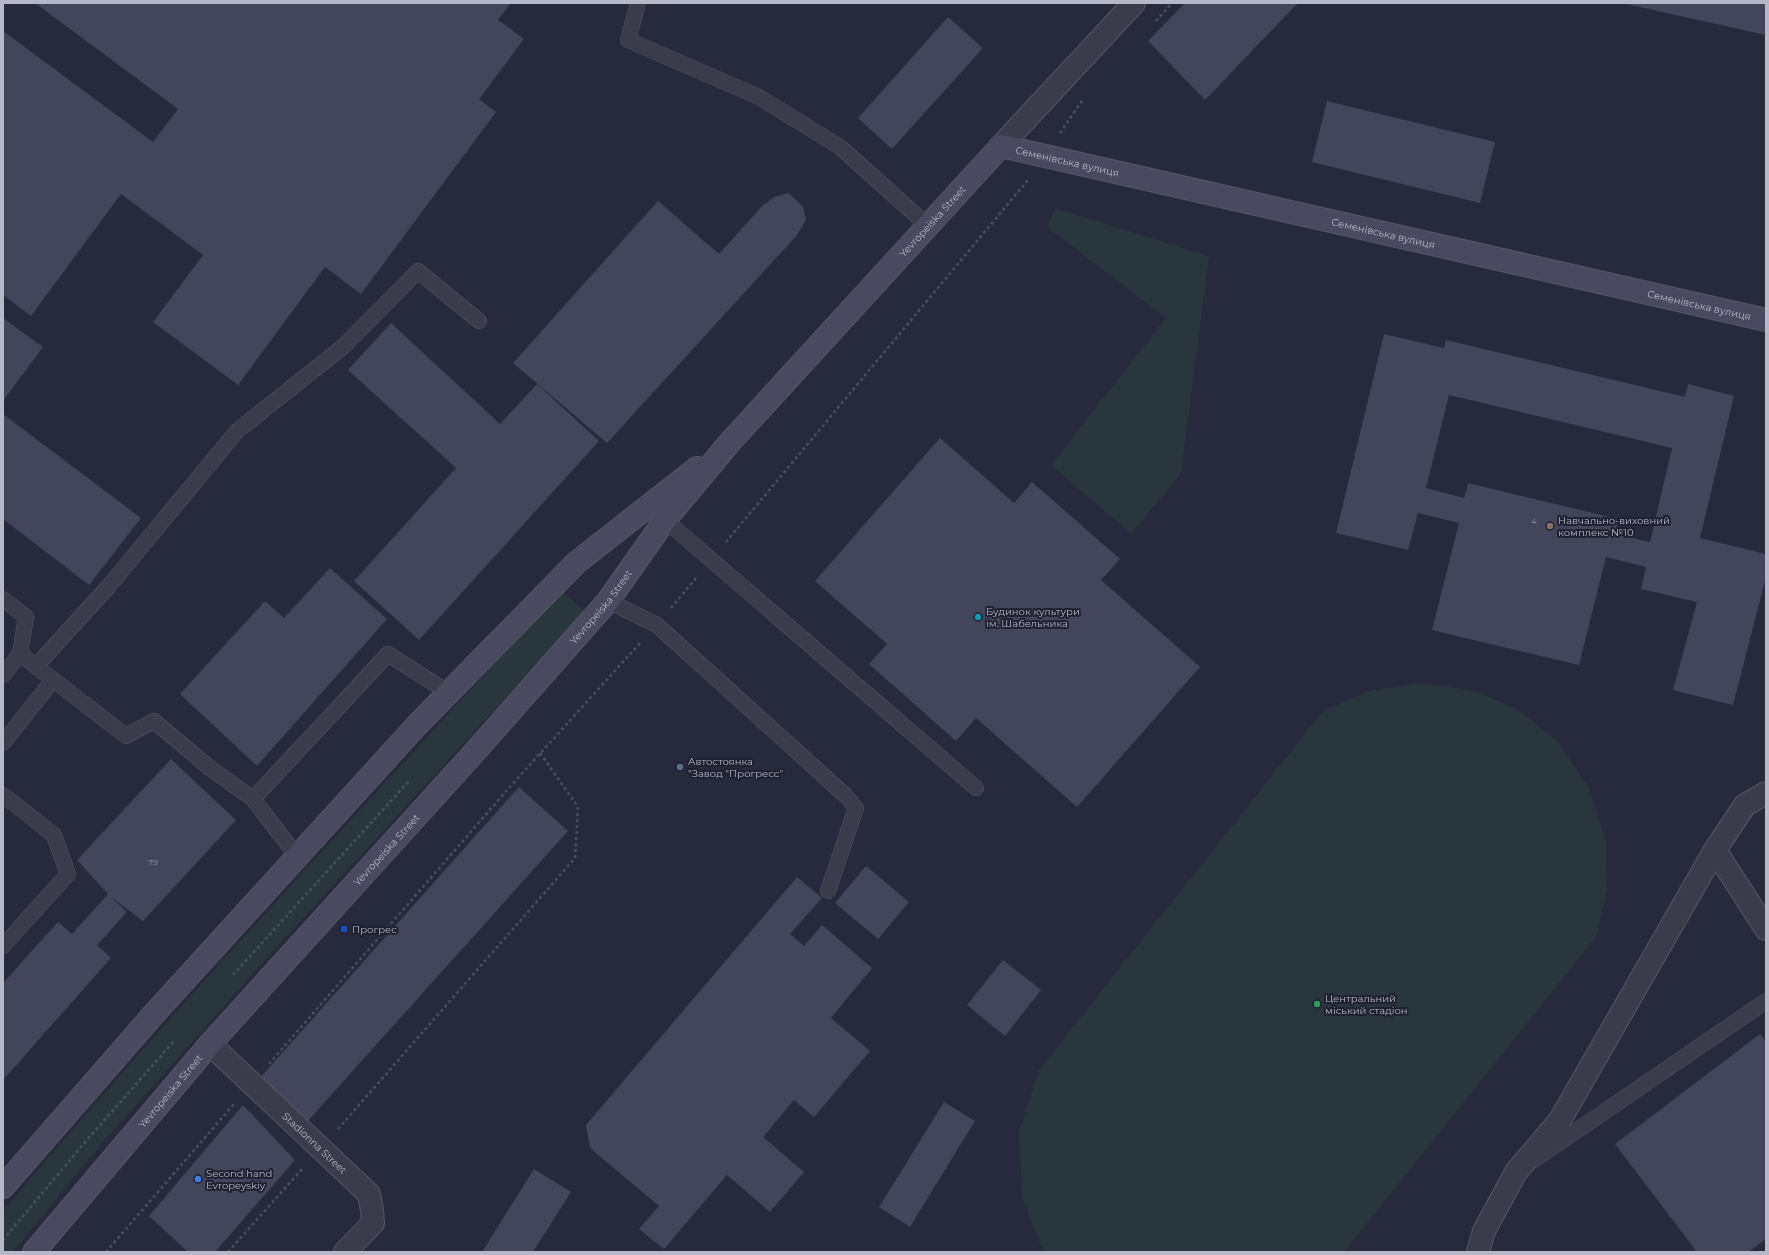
<svg xmlns="http://www.w3.org/2000/svg" width="1769" height="1255" viewBox="0 0 1769 1255" font-family="Montserrat,sans-serif">
<rect width="100%" height="100%" fill="#27293c"/>
<!-- green -->
<path fill="#2a363e" d="M1055,208L1209,256L1181,473L1131,534L1051,465L1166,318L1047,227Z
M562,591L585,611L275,949L98,1148L13,1252H3V1211C183,998 373,796 562,591Z
M1421,683L1476,691L1520,711L1557,741L1589,788L1606,842L1607,891L1596,937L1344,1252H1046L1041,1246L1022,1198L1019,1132L1039,1070L1323,711L1369,691Z"/>
<!-- building -->
<path fill="#43465b" fill-rule="evenodd" d="M35,3H511L498,20L524,39L479,99L496,112L361,294L325,267L238,385L153,322L203,255L121,194L31,316L3,295V31L153,142L178,109Z
M1185,3H1298L1205,100L1148,41Z
M1626,3H1766V35L1626,4Z
M948,17L983,48L892,149L858,118Z
M1327,101L1495,142L1480,203L1312,162Z
M789,193L803,207L806,220L797,235L607,443L513,363L658,201L719,254L762,206L774,197Z
M3,318L43,347L3,401Z
M391,323L500,424L537,384L599,441L419,640L354,581L456,468L348,370Z
M1384,334L1444,348L1446,340L1685,397L1688,384L1734,396L1700,538L1766,554V577L1733,705L1673,690L1697,602L1641,589L1646,567L1606,557L1579,665L1432,630L1459,523L1418,513L1408,550L1336,533ZM1449,395L1672,448L1650,542L1615,534L1618,519L1468,483L1464,498L1426,488Z
M3,414L141,518L89,585L3,519Z
M940,438L1014,503L1032,482L1120,559L1101,580L1200,667L1077,807L976,718L956,741L869,664L887,644L815,581Z
M330,568L387,619L257,766L180,694L265,601L284,618Z
M171,759L236,820L143,921L111,897L127,912L97,945L111,958L3,1080V983L58,922L72,934L108,894L77,860Z
M519,787L568,831L306,1123L258,1080Z
M866,866L909,902L878,939L835,903Z
M797,877L822,898L790,934L804,946L822,925L872,968L831,1018L870,1051L814,1117L794,1100L763,1137L804,1172L770,1212L727,1175L664,1249L639,1229L659,1206L590,1148L586,1125Z
M1003,960L1041,990L1005,1036L967,1005Z
M1760,1034L1766,1042V1239L1748,1252H1697L1615,1144Z
M944,1102L975,1121L910,1227L879,1207Z
M243,1105L295,1160L215,1252H188L149,1216Z
M534,1169L571,1192L533,1252H482Z"/>
<g fill="none" stroke-linecap="round" stroke-linejoin="round">
<!-- lane casing -->
<g stroke="#555767" stroke-width="16">
<path id="lane" d="M638,3L628,40L759,97L840,147L927,225
M665,520L976,788
M3,599L26,617L20,654L126,736L154,721L210,768L253,799
M608,601L657,625L846,796L856,808L828,891
M36,666L109,586L237,431L344,346L418,271L479,321
M3,675L20,654
M3,743L53,680
M3,795L54,835L68,874L3,946
M297,856L253,799L388,654L449,693
M1534,1160L1766,1001"/>
</g>
<!-- street casing -->
<g stroke="#555767" stroke-width="24">
<g id="street">
<path d="M1001,146L1134,3"/>
<path d="M1766,793L1745,805L1715,850L1766,929"/>
<path id="s1" d="M210,1044L369,1194L372,1210L373,1223L345,1252"/>
<path d="M1478,1252L1484,1231L1516,1172L1560,1120L1715,850"/>
</g>
</g>
<!-- secondary casing -->
<g stroke="#555767" stroke-width="24">
<g id="secondary">
<path d="M3,1187L153,1015L418,724L576,563L697,468"/>
<path id="s2" d="M34,1252L210,1044L472,755L608,601L665,520L731,441L1001,146L1766,320"/>
</g>
</g>
<!-- path -->
<path stroke="#47515a" stroke-width="2.5" stroke-dasharray="3 3" stroke-linecap="butt" d="M1156,21L1172,3
M1060,133L1082,101
M726,542L1028,180
M671,608L696,578
M233,975L410,780
M269,1064L508,789L640,643
M338,1129L575,858L578,807L540,753
M3,1240L86,1141L175,1040
M106,1252L234,1104
M228,1252L303,1168"/>
<!-- lane -->
<use href="#lane" stroke="#3a3c4c" stroke-width="15"/>
<!-- street -->
<use href="#street" stroke="#3a3c4c" stroke-width="22"/>
<!-- secondary -->
<use href="#secondary" stroke="#494a5f" stroke-width="22"/>
</g>
<!-- markers -->
<circle fill="#8d6e63" stroke="#1f2131" stroke-width="1.5" cx="1550" cy="526" r="4"/>
<circle fill="#0f9aa8" stroke="#1f2131" stroke-width="1.5" cx="978" cy="617" r="4"/>
<circle fill="#5c6f8a" stroke="#1f2131" stroke-width="1.5" cx="680" cy="767" r="4"/>
<rect fill="#1a4fb4" stroke="#1f2131" stroke-width="1.5" x="340" y="925" width="8" height="8" rx="2"/>
<circle fill="#2e9e5b" stroke="#1f2131" stroke-width="1.5" cx="1317" cy="1004" r="4"/>
<circle fill="#3f7fe0" stroke="#1f2131" stroke-width="1.5" cx="198" cy="1179" r="4"/>
<g text-anchor="middle" stroke-width="4" stroke-linejoin="round" paint-order="stroke">
<!-- number labels -->
<g font-size="8" fill="#999cac">
<text x="1534" y="524">4</text>
<text x="153" y="865">79</text>
</g>
<!-- street labels -->
<g font-size="10" fill="#b6b8c7" stroke="#1f2131">
<text dy="4" stroke="none"><textPath href="#s2" startOffset="1538">Семенівська вулиця</textPath></text>
<text dy="4" stroke="none"><textPath href="#s2" startOffset="1368">Yevropeiska Street</textPath></text>
<text dy="4" stroke="none"><textPath href="#s2" startOffset="1862">Семенівська вулиця</textPath></text>
<text dy="4" stroke="none"><textPath href="#s2" startOffset="2186">Семенівська вулиця</textPath></text>
<text dy="4" stroke="none"><textPath href="#s2" startOffset="859">Yevropeiska Street</textPath></text>
<text dy="4" stroke="none"><textPath href="#s2" startOffset="535">Yevropeiska Street</textPath></text>
<text dy="4" stroke="none"><textPath href="#s2" startOffset="211">Yevropeiska Street</textPath></text>
<text dy="4" stroke="none"><textPath href="#s1" startOffset="144">Stadionna Street</textPath></text>
</g>
<!-- poi labels -->
<g font-size="10" fill="#b6b8c7" stroke="#1f2131" text-anchor="start">
<text x="1558" y="524">Навчально-виховний<tspan x="1558" dy="12">комплекс №10</tspan></text>
<text x="986" y="615">Будинок культури<tspan x="986" dy="12">ім. Шабельника</tspan></text>
<text x="688" y="765">Автостоянка<tspan x="688" dy="12">"Завод "Прогресс"</tspan></text>
<text x="352" y="933">Прогрес</text>
<text x="1325" y="1002">Центральний<tspan x="1325" dy="12">міський стадіон</tspan></text>
<text x="206" y="1177">Second hand<tspan x="206" dy="12">Evropeyskiy</tspan></text>
</g>
</g>
<!-- border -->
<rect width="1769" height="1255" fill="none" stroke="#b6b8c7" stroke-width="8"/>
</svg>
